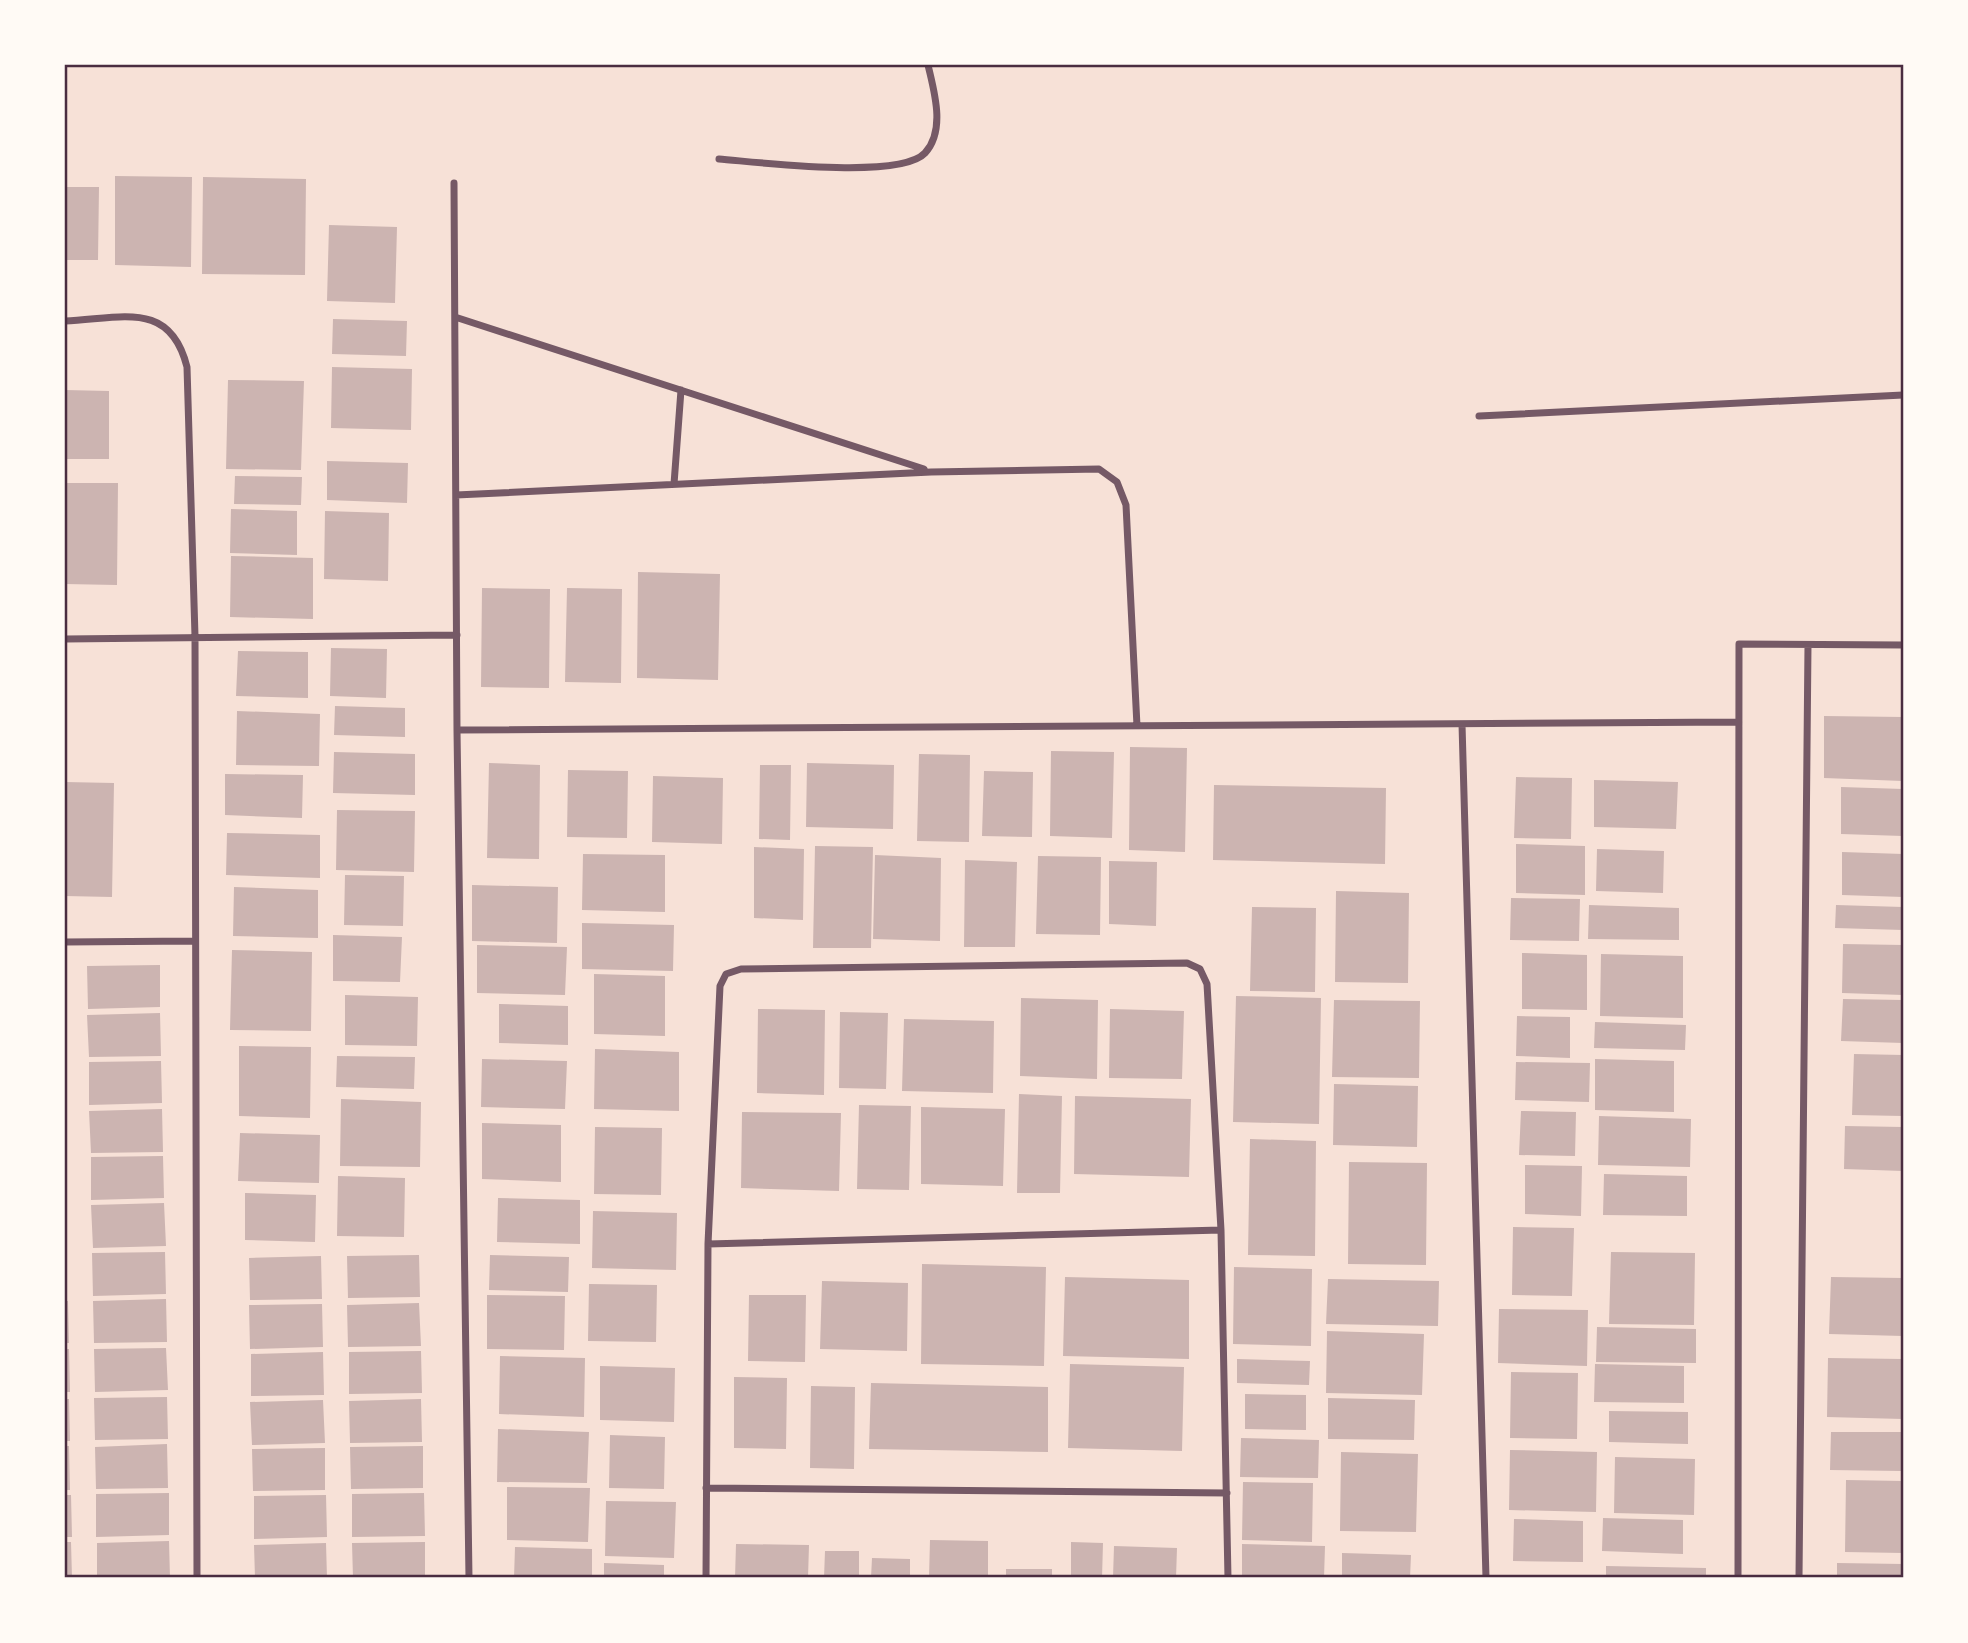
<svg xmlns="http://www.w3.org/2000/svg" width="1968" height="1643" viewBox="0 0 1968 1643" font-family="Overpass,sans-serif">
<rect width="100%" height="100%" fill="#f7e1d7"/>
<!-- building -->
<path fill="#ccb4b1" d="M115,176L192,177L191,267L115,265Z
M203,177L306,179L305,275L202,274Z
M65,187H99L98,260H65Z
M329,225L397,227L395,303L327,301Z
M333,319L407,321L406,356L332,354Z
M332,367L412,369L411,430L331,428Z
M228,380L304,381L301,470L226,469Z
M65,390L109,391V459H65Z
M327,461L408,463L407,503L327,500Z
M235,476L302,477L301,505L234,504Z
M65,483H118L117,585L65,584Z
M231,509L297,511V555L230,553Z
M325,511L389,513L388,581L324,579Z
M231,556L313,558V619L230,617Z
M638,572L720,574L718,680L637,678Z
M482,588L550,589L549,688L481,687Z
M567,588L622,589L621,683L565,682Z
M331,648L387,649L386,698L330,696Z
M238,651L308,652V698L236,696Z
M335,706L405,708V737L334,735Z
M237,711L320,714L319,766L236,765Z
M1824,716L1903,717V781L1824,778Z
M1130,747L1187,748L1185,852L1129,850Z
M1051,751L1114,752L1112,838L1050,836Z
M334,752L415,754V795L333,793Z
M919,754L970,755L969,842L917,841Z
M489,763L540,765L539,859L487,858Z
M807,763L894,765L893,829L806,827Z
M760,765H791L790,840L759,839Z
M568,770L628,771L627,838L567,837Z
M984,771L1033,772L1032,837L982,836Z
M225,774L303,775L302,818L225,815Z
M653,776L723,778L722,844L652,842Z
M1516,777L1572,778L1571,839L1514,838Z
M1594,780L1678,782L1676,829L1594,827Z
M65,782L114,783L112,897L65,896Z
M1214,785L1386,788L1385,864L1213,860Z
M1841,787L1903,789V836L1841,834Z
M337,810L415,811L414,872L336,870Z
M227,833L320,835V878L226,875Z
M1516,844L1585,846V895L1516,893Z
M815,846L873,847L871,948H813Z
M754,847L804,849L803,920L754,918Z
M1597,849L1664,851L1663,893L1596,891Z
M1842,852L1903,854V897L1842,895Z
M583,854L665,855V912L582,910Z
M875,855L941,858L940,941L873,939Z
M1038,856L1101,857L1100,935L1036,934Z
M965,860L1017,862L1015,947H964Z
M1109,861L1157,862L1156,926L1109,924Z
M345,875L404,876L403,926L344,925Z
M472,885L558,887L557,943L472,941Z
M234,887L318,890V938L233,936Z
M1336,891L1409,893L1408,983L1335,982Z
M1511,898L1580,899L1579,941L1510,940Z
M1589,905L1679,908V940L1588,939Z
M1836,905L1903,907V930L1835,928Z
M1252,907L1316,908L1315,992L1250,991Z
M582,923L674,925L673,971L582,969Z
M333,935L402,937L400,982L333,981Z
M1843,944L1903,945V995L1842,993Z
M477,945L567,947L565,995L477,993Z
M232,950L312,952L311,1031L230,1030Z
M1522,953L1587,955V1010L1522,1009Z
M1601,954L1683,956V1018L1600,1016Z
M160,965V1007L88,1009L87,966Z
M594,974L665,976V1036L594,1034Z
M345,995L418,997L417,1046L345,1045Z
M1236,996L1321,998L1319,1124L1233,1122Z
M1021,998L1098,1000L1097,1079L1020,1076Z
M1843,999L1903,1000V1043L1841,1041Z
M1334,1000L1420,1001L1419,1078L1332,1077Z
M499,1004L568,1006V1045L499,1043Z
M758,1009L825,1010L824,1095L757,1093Z
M1110,1009L1184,1011L1182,1079L1109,1078Z
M840,1012L888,1013L886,1089L839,1088Z
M160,1013L161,1056L89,1057L87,1015Z
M1517,1016L1570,1017V1058L1516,1056Z
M904,1019L994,1021L993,1093L902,1091Z
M1595,1022L1686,1025L1685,1050L1594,1048Z
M239,1046L311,1047L310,1118L239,1116Z
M595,1049L679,1052V1111L594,1109Z
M1854,1054L1903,1055V1116L1852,1115Z
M337,1056L415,1057L414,1089L336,1087Z
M482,1059L567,1061L565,1109L481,1107Z
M1595,1059L1674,1061V1112L1595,1110Z
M161,1061L162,1103L89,1105V1062Z
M1516,1062L1590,1063L1589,1102L1515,1100Z
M1334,1084L1418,1086L1417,1147L1333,1145Z
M1019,1094L1062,1096L1060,1193H1017Z
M1075,1096L1191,1099L1189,1177L1074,1174Z
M341,1099L421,1102L420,1167L340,1166Z
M859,1105L911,1106L909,1190L857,1189Z
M921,1107L1005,1109L1003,1186L921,1184Z
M162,1109L163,1152L91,1153L89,1111Z
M1521,1111L1576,1112L1575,1156L1519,1155Z
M742,1112L841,1113L839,1191L741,1188Z
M1599,1116L1691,1119L1690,1167L1598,1165Z
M482,1123L561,1125V1182L482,1179Z
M1845,1126L1903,1127V1171L1844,1169Z
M595,1127L662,1128L661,1195L594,1194Z
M240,1133L320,1135L319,1183L238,1181Z
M1250,1139L1316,1141L1315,1256L1248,1255Z
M163,1156L164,1198L91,1200V1157Z
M1349,1162L1427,1163L1426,1265L1348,1264Z
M1525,1165L1582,1166L1581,1216L1525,1214Z
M1604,1174L1687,1176V1216L1603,1215Z
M338,1176L405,1178L404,1237L337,1236Z
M245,1193L316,1195L315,1242L245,1240Z
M498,1198L580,1200V1244L497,1242Z
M164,1203L166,1246L93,1248L91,1205Z
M593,1211L677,1213L676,1270L592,1268Z
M1513,1227L1574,1228L1572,1296L1512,1295Z
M165,1252L166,1294L93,1296L92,1253Z
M1611,1252L1695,1253L1694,1325L1609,1324Z
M419,1255L420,1297L348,1298L347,1256Z
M490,1255L569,1257L568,1292L489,1290Z
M321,1256L322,1299L250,1300L249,1258Z
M922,1264L1046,1267L1044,1366L921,1364Z
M1234,1267L1312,1269L1311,1346L1233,1344Z
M1065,1277L1189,1280V1359L1063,1356Z
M1831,1277L1903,1278V1336L1829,1334Z
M1328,1279L1439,1281L1438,1326L1326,1324Z
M822,1281L908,1283L907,1351L820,1349Z
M589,1284L657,1285L656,1342L588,1341Z
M487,1295L565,1296L564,1350L487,1349Z
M749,1295H806L805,1362L748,1361Z
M166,1299L167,1342L94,1343L93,1301Z
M65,1301H68L69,1343H65Z
M419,1303L421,1346L348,1347L347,1305Z
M322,1304L323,1347L250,1349L249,1305Z
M1499,1309L1588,1310L1587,1366L1498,1363Z
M1597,1327L1696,1329V1363L1596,1362Z
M1327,1331L1424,1334L1422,1395L1326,1393Z
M166,1348L168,1390L95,1392L94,1349Z
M65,1349H69L70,1392H65Z
M421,1351L422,1393L349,1394V1352Z
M323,1352L324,1395L251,1396V1354Z
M500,1356L585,1358L584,1417L499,1414Z
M1828,1358L1903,1359V1419L1827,1417Z
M1237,1359L1310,1361L1309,1385L1237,1383Z
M1070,1364L1184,1367L1182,1451L1068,1448Z
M1595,1364L1684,1366V1403L1594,1402Z
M600,1366L675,1368L674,1422L600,1420Z
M1511,1372L1578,1373L1577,1439L1510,1438Z
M734,1377L787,1378L786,1449L734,1448Z
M871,1383L1048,1387V1452L869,1449Z
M811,1386L855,1387L854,1469L810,1468Z
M1245,1394L1306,1395V1430L1245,1429Z
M167,1397L168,1439L95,1440L94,1398Z
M1328,1398L1415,1400L1414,1440L1328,1439Z
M65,1399H69L70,1441H65Z
M421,1399L422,1442L350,1443L349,1401Z
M323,1400L325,1443L252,1445L250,1402Z
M1609,1411L1688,1412V1444L1609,1442Z
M498,1429L589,1432L587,1483L497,1482Z
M1831,1432H1902L1901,1471L1830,1470Z
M610,1435L665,1437L664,1489L609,1488Z
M1241,1438L1319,1440L1318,1478L1240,1477Z
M167,1444L168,1488L96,1489L95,1447Z
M65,1446H69L70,1490H65Z
M423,1446V1488L351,1489L350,1447Z
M325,1448V1490L253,1491L252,1449Z
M1510,1450L1597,1452L1596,1512L1509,1510Z
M1341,1452L1418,1454L1416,1532L1340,1531Z
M1615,1457L1695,1459L1694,1515L1614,1513Z
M1846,1480L1903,1481V1553L1845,1552Z
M1243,1482L1313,1483L1312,1542L1242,1540Z
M507,1487L590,1488L588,1542L507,1540Z
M169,1493V1535L96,1537V1494Z
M424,1493L425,1536L352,1537V1494Z
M65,1495H71L72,1537H65Z
M326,1495L327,1537L254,1539V1496Z
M606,1501L676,1502L674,1558L605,1556Z
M1603,1518L1683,1520V1554L1602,1551Z
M1514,1519L1583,1521V1562L1513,1561Z
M930,1540L988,1541V1578H929Z
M169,1541L170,1578H97V1543Z
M65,1542H71L72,1578H65Z
M425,1542V1578H353L352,1543Z
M1071,1542L1103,1543L1102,1578H1071Z
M326,1543L327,1578H255L254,1545Z
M736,1544L809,1545L808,1578H735Z
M1242,1544L1325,1546L1324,1578H1242Z
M1114,1546L1177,1548L1176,1578H1113Z
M515,1547L592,1549V1578H514Z
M825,1551H859V1578H824Z
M1342,1553L1411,1555L1410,1578H1342Z
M872,1558L910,1559V1578H871Z
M604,1563L664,1565V1578H604Z
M1837,1563L1903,1564V1578H1837Z
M1606,1566L1706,1568V1578H1606Z
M1006,1569H1052V1578H1006Z"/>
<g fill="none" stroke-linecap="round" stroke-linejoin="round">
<!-- minor -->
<path stroke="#755966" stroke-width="7" d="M719,159C758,162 900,180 925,153C946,130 934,91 928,65
M454,183L457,730L469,1578
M455,317L924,469
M65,321C120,319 170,299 187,367L195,636L197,1578
M1479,416L1903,395
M674,484L681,390
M456,495L931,472L1099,469L1117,482L1126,505L1137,726
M65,639L457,635
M1462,724L1486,1578
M457,730L1739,722
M65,942L195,941
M708,1244L1221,1230
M706,1488L1227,1493
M706,1578L708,1244L720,986L726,974L741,969L1187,963L1200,969L1207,984L1221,1230L1228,1578
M1738,1578L1739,644L1903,645
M1799,1578L1808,645"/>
</g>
<!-- border -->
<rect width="1968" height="1643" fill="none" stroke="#fffaf5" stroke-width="133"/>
<rect x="66" y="66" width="1836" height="1510" fill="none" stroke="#4a2c40" stroke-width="2.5"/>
</svg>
